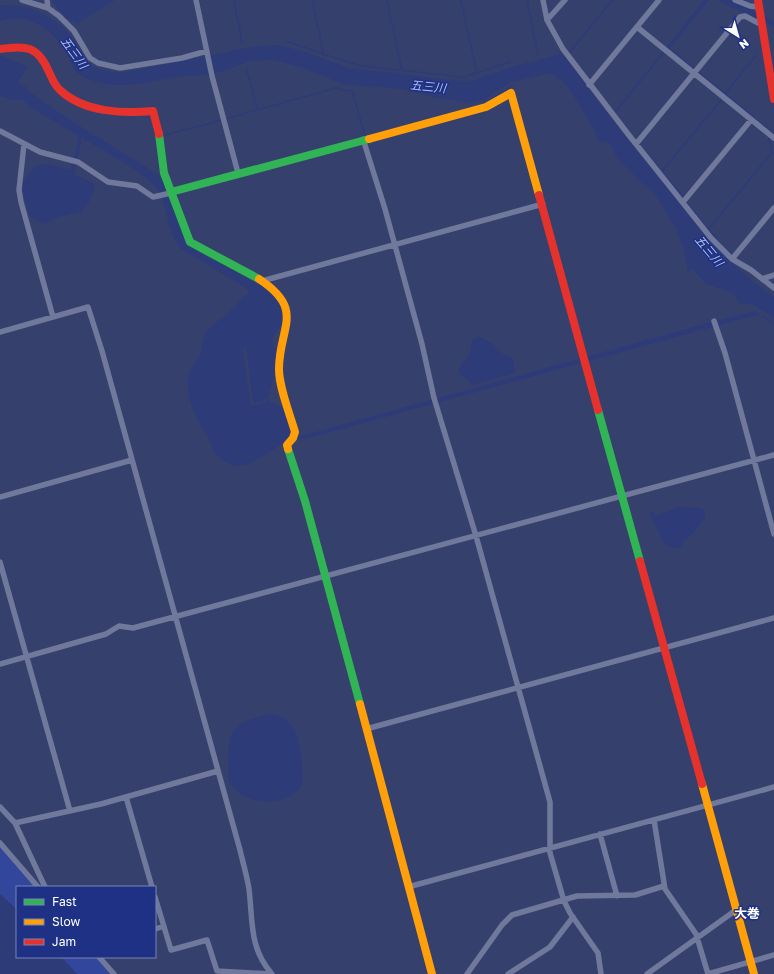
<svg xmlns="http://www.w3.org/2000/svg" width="774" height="974" viewBox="0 0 774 974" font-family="'Golos Text','Noto Sans JP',sans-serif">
<rect width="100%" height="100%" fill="#35406d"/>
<!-- green -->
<path fill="#32479b" d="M0,847L35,887H17V910L0,894Z
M61,957H96L111,974H77Z"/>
<!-- water -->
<path fill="#2e3b79" d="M53,0H115L77,24L65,17L52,1Z
M704,0H709L670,48L767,127L774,133V136L666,48Z
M717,0H730L774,21V27Z
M0,5C29,4 57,16 74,40C79,48 81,58 87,65L105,71L122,73L251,47L278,45L302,51L349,68L468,82L512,67L560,54L565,56C596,101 631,143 666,186C700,228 728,266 774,297V318L754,305L739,303L733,293L706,284L693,269L688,272L684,251L676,228L660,202L652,191L643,184L618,159L610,144L606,142L598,141L594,129L574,96L564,82L550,73L511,82L483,100L471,103L433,97L402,89L342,84L304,68L273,60L251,61L208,76L207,74C193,76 178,76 165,79C137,85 110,90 82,76C74,72 71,63 67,54C57,35 35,16 12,19C8,19 4,21 0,21Z
M0,55L28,67L17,83L26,87L27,90L70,120L159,175L164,181C169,191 188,242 194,248C213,265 289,288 283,320C281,327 276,333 272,338L275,348L276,369L268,398L271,402L285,409L292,432L300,435L308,434L715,321L757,311L760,314L309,438L300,439L291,436C287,442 282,443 277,447C257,460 239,477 217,455C210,447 211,441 206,434C195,417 184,395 189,374C190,366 196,362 200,355C202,350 201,343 203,338C209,324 222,320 231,310C237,304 242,299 248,293L249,290L181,249C169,235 167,211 161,195C152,175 101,150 82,138L78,158L76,160L74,159L79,136L30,107L23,100H14L0,96Z
M48,164L71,170L72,164L76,165L74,174L93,183L95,188L89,202L81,212L59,217L45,224L36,221L29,215L21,184L36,165Z
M480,337L493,344L497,351L511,357L513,360L515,373L472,385C468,378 465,379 461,375C454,368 468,358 470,353C471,349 471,344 472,340Z
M678,507L699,508L705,510V518C699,526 692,536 683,541L682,547L674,549L664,543L649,513L653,511L656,516Z
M270,714C303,716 301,757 303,782C295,802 265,805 248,798C240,795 234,788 229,782C228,776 229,771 229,766C226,728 235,722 270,714Z
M0,894L17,910V957H61L77,974H0Z"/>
<!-- pier -->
<path fill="#35406d" d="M246,348L253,404L262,402L266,398L269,399L263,403L251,406L243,349Z"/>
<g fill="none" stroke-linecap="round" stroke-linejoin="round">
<!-- stream -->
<path stroke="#2e3b79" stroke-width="1.5" d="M234,0L242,42
M312,0L318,28
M387,0L390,13
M527,0L538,55
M461,1L477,74
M390,15L402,70
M319,30L323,53
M286,41L338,59L361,66L463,77L510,62
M570,52L612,0
M246,68L258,110
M725,94L756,55
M483,104L512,86
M615,112L664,52
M225,119L336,88L347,91L352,90L365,136
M162,136L222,120
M640,145L684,198
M662,171L722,99
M687,203L720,243
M708,230L772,152L769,138
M727,250L733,255
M763,316L774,324"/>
<!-- street -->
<path stroke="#70799b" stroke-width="5.5" d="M22,0L48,8L59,16L74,31L90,58L98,63L120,68L182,58L207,51
M47,0L48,8
M196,0L212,76L238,173
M543,0L547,20L563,49L628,134L711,238L732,259L751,270L774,288
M735,0L750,6L759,7
M547,20L565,0
M637,27L774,138
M589,85L659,0
M0,131L40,152L78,162L108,182L137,186L153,197L171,193
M363,139L385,209L422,344L434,398L476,536L550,802V853L564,901L570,913L598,953L601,974
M24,144L19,190L21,202L53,317
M636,144L740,17L745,16L762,25
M683,202L751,120
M732,259L774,208
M762,279L774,275
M262,281L543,204
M714,321L725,353L774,534
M0,332L88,307L102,351L240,850C243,863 247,876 249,889C253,922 249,948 272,974
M0,497L132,460
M0,562L70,811
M0,664L106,634L119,626L133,628L774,455
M366,729L774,618
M126,797L152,887
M0,807L15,823L45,887
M654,820L665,889L696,934L708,974
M15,823L101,804L218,771
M600,834L617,896
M0,843L38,887
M408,887L774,787
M155,897L171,950L207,940L217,971L271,974
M155,929L164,926
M99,957L114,974
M467,974L502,925L512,915L577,896L635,895L664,886
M508,974L550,947L573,917
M647,974L736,910
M708,974L774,955"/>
<!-- fast -->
<path stroke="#30b455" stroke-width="8" d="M159,134L164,173L190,242L259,279
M171,192L369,139
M598,410L640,561
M288,449L305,501L360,704"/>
<!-- slow -->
<path stroke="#ff9f0a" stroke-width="8" d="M369,139L486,107L511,93L539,195
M259,279C306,310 279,327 279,369C279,388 290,414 295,432L293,438L287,445L288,449
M360,704L432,974
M702,784L754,974"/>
<!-- jam -->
<path stroke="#e5322d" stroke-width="8" d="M758,0L774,99
M0,49C26,45 38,46 49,72C52,78 54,85 60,90C83,112 123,114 153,111L159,134
M539,195L598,410
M640,561L702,784"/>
</g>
<g text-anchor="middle" stroke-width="3" stroke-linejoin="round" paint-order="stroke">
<!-- water labels -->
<g font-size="12" font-style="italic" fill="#b1bef2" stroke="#1e3184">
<text transform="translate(74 53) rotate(54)" y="4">五三川</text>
<text transform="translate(428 87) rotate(6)" y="4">五三川</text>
<text transform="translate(709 251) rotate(50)" y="4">五三川</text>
</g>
<!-- quarter labels -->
<g font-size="13" font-weight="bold" fill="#fff" stroke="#1e3184">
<text x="747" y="918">大巻</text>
</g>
</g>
<!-- legend -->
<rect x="16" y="886" width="140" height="72" fill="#1e3184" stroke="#7883b5"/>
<rect x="24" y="899" width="20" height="6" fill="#30b455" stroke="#7883b5"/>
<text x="52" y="906" font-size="12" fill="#ffffff">Fast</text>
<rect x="24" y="919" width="20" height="6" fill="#ff9f0a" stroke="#7883b5"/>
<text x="52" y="926" font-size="12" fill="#ffffff">Slow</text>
<rect x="24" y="939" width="20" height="6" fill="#e5322d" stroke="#7883b5"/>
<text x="52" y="946" font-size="12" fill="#ffffff">Jam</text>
<!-- north arrow -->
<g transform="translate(738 36) rotate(143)" stroke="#1e3184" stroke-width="3" paint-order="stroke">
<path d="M0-3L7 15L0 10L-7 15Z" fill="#ffffff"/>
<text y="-6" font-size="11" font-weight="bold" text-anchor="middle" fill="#ffffff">N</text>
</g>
</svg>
